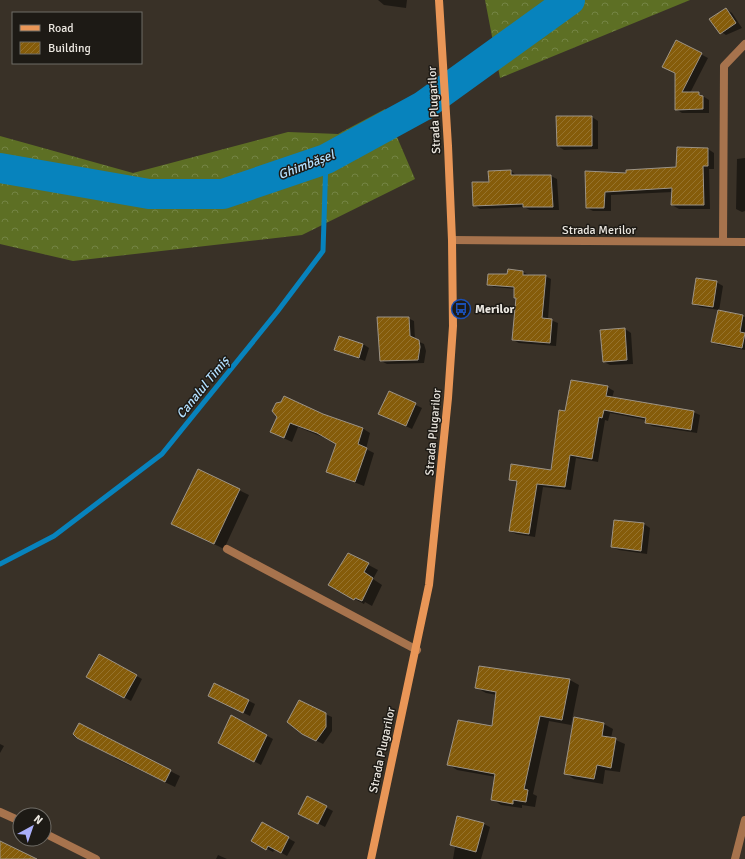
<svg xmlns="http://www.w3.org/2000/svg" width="745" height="859" viewBox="0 0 745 859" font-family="Signika,sans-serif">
<defs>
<pattern id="forest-crowns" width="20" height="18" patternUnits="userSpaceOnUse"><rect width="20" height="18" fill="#5d6f24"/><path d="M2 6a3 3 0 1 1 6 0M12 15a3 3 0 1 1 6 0" fill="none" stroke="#748444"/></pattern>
<pattern id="building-hatch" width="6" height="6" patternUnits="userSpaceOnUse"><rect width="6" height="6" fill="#855c0a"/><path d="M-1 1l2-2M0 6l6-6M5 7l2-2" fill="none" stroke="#96732d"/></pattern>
</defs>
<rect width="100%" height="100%" fill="#393127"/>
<!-- forest -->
<path fill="url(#forest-crowns)" d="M485,0H690L500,78Z
M385,109L415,179L302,235L73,261L0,244V136L133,173L288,132L338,134Z"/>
<!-- shadow -->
<path fill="#0007" d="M378,0H407L406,8L384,5Z
M726,9L732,13L742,28L726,35L720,31Z
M676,41L708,58L690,93H698L709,100V113H682L676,109Z
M592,117L598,121V149L564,150L558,146Z
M708,149L714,153V169H709L710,209H679L672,205L673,192L611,195V211H593L587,208L586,172L628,174L677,168Z
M745,158V211L742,212L736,209L737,159Z
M511,171L517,176H551L557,179L559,210H530L524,207L480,209L474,205L490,182Z
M508,270L523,272L529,275L545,276L551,279L548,319L558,323L556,346L519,343L513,340L517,298L515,289L494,287L488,284L508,275Z
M716,282L723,286L719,311L745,317V350L719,345L712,342L719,310L700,307L693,304Z
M408,318L414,321L415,340L424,344L426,351L424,363L387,364L381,361Z
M625,329L631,333L633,364L610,365L604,362Z
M363,344L369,348L365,361L335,350Z
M607,387L614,391L612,398L693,412L700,415L697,433L652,426L646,422V420L610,413L608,421L605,420L598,462L576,458L571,490L543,487L535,537L516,534L510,531L517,483L510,479L552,472L566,413Z
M389,392L422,408L412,429L380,414Z
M322,415L362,428L370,433L366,449L374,453L364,486L327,472L337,443L298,427L292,442L279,436L278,417Z
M198,470L249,495L224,549L173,524Z
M615,521L644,524L650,528L647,554L619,550L612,547Z
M348,554L378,570L373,579L382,585L372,606L365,602L364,604L329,585Z
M99,655L142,679L131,701L87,677Z
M479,667L570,680L579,685L571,725L549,721L533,794L537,796L535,807L522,805V808L501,805L492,799L496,777L457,770L448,764L493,728L497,695L486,693L477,688Z
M215,684L255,704L250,716L215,699Z
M325,714L332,717V731L323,744L309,737Z
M231,717L273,739L261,765L226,746Z
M575,719L604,724L613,729L611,738L625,744L620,772L605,770L603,784L574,779L565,773Z
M0,744L4,746L0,753Z
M107,752L170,771L180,776L175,787L116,759Z
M308,798L333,811L325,827L306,817Z
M458,818L484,824L490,827L481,859H453L455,847L451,845Z
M262,824L295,842L287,856L275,849L273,852L253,841Z
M218,855L227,859H216Z"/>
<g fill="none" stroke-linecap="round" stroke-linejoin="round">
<!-- stream -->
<path stroke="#0783bd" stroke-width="5" d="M0,564L54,536L162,454L277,312L323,251L326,159"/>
<!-- river -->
<path stroke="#0783bd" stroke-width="30" d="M0,168L149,194H223L326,159L423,106L570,0"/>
</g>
<!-- building -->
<path fill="url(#building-hatch)" stroke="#9c9386" d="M726,8L736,23L720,34L709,19Z
M676,40L702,53L682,92H699V95L703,96V109L675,110V73L662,67Z
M556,116H592V146H557Z
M677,147L708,148V166H703L704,205H671L672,188L605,192L604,208H586L585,171L626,173V170L676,167Z
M511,170V175H551L553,207H523V204L473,206L472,182H489L488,171Z
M508,269L523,271V275H546L542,318L552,319L550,343L512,340L516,298H514V287L487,285L488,274H507Z
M696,278L717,281L713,307L692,304Z
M718,310L743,315L740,332L745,333L742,348L711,342Z
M377,317H409L410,336L419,340L420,347L418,360L380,361Z
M625,328L627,360L603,362L600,330Z
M339,336L363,344L359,358L334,350Z
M571,380L608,386L606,396L694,411L691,430L645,423L646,418L604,410L602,418L599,417L592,459L570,455L565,487L537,484L529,534L509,531L517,481L509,480L511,464L551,470L559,410L565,411Z
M389,391L416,403L406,426L378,414Z
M284,396L323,414L363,428L358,444L367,448L355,482L326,472L336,444L317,433L290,423L284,438L270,432L277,417L272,411L276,403L281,402Z
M198,469L240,489L214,544L171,524Z
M614,520L644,523L641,551L611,547Z
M348,553L369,563L364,572L373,578L362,601L355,598L354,600L328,585Z
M99,654L137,675L124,698L86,677Z
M479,666L570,679L562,720L540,716L524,789L528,790L526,802L513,800V804L491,800L495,774L447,765L458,720L492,726L496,692L475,688Z
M214,683L249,700L243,713L208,696Z
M299,700L326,713V727L316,741L302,734L287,722Z
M231,715L267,735L254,762L218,743Z
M574,717L604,723L602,736L616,738L611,768L597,765L594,779L564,774Z
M79,723L171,770L165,782L77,738L73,734Z
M307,796L327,806L318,824L298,814Z
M457,816L484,823L476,852L450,845Z
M262,822L289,837L281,853L268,846L266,850L251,841Z
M0,841L37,859H0Z"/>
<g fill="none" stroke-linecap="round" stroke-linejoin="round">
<!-- lane -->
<path stroke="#a7734d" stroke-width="8" d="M227,549L417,650
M0,812L20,821
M44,833L96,859"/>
<!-- street -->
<path stroke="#a7734d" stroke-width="8" d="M452,240L745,242
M723,242L724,66L745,44
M735,859L745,820"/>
<!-- secondary -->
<path stroke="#e99657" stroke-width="8" d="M371,859L429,585L448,398L453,326L452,240L448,146L439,0"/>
</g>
<!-- icons -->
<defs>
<g id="bus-ring" transform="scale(1)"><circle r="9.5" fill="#1d1a15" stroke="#1a4fb4" stroke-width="1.5"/><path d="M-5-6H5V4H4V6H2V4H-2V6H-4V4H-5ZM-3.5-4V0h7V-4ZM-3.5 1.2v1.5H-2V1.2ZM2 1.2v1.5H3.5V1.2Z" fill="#1a4fb4"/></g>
</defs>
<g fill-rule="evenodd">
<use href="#bus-ring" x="461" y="309"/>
</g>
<g text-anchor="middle" stroke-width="3" stroke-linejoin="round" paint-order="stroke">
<!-- street labels -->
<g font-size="12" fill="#ebe7e0" stroke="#1d1a15">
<text transform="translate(434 110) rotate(-93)" y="4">Strada Plugarilor</text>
<text x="599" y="234">Strada Merilor</text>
<text transform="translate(433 432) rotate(-85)" y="4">Strada Plugarilor</text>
<text transform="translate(382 750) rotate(-78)" y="4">Strada Plugarilor</text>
</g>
<!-- poi labels -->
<g font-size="12" font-weight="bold" fill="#ebe7e0" stroke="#1d1a15" text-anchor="start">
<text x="475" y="313">Merilor</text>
</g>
<!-- water labels -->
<g font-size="13" font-style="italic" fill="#b3e0ff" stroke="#1d1a15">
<text transform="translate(306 164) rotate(-21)" y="5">Ghimbășel</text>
<text transform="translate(202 387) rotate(-51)" y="5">Canalul Timiș</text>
</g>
</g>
<!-- legend -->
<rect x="12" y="12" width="130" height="52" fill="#1d1a15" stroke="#6f6c66"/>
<rect x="20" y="25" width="20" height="6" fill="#e99657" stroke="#6f6c66"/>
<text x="48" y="32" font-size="12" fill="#ebe7e0">Road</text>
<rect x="20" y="42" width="20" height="12" fill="url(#building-hatch)" stroke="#6f6c66"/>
<text x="48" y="52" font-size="12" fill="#ebe7e0">Building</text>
<!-- north arrow -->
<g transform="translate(32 827) rotate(40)"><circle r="19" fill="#1d1a15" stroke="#6f6c66"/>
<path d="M0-3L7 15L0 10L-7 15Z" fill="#aaaffb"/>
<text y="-6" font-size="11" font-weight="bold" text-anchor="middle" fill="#ebe7e0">N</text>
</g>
</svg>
